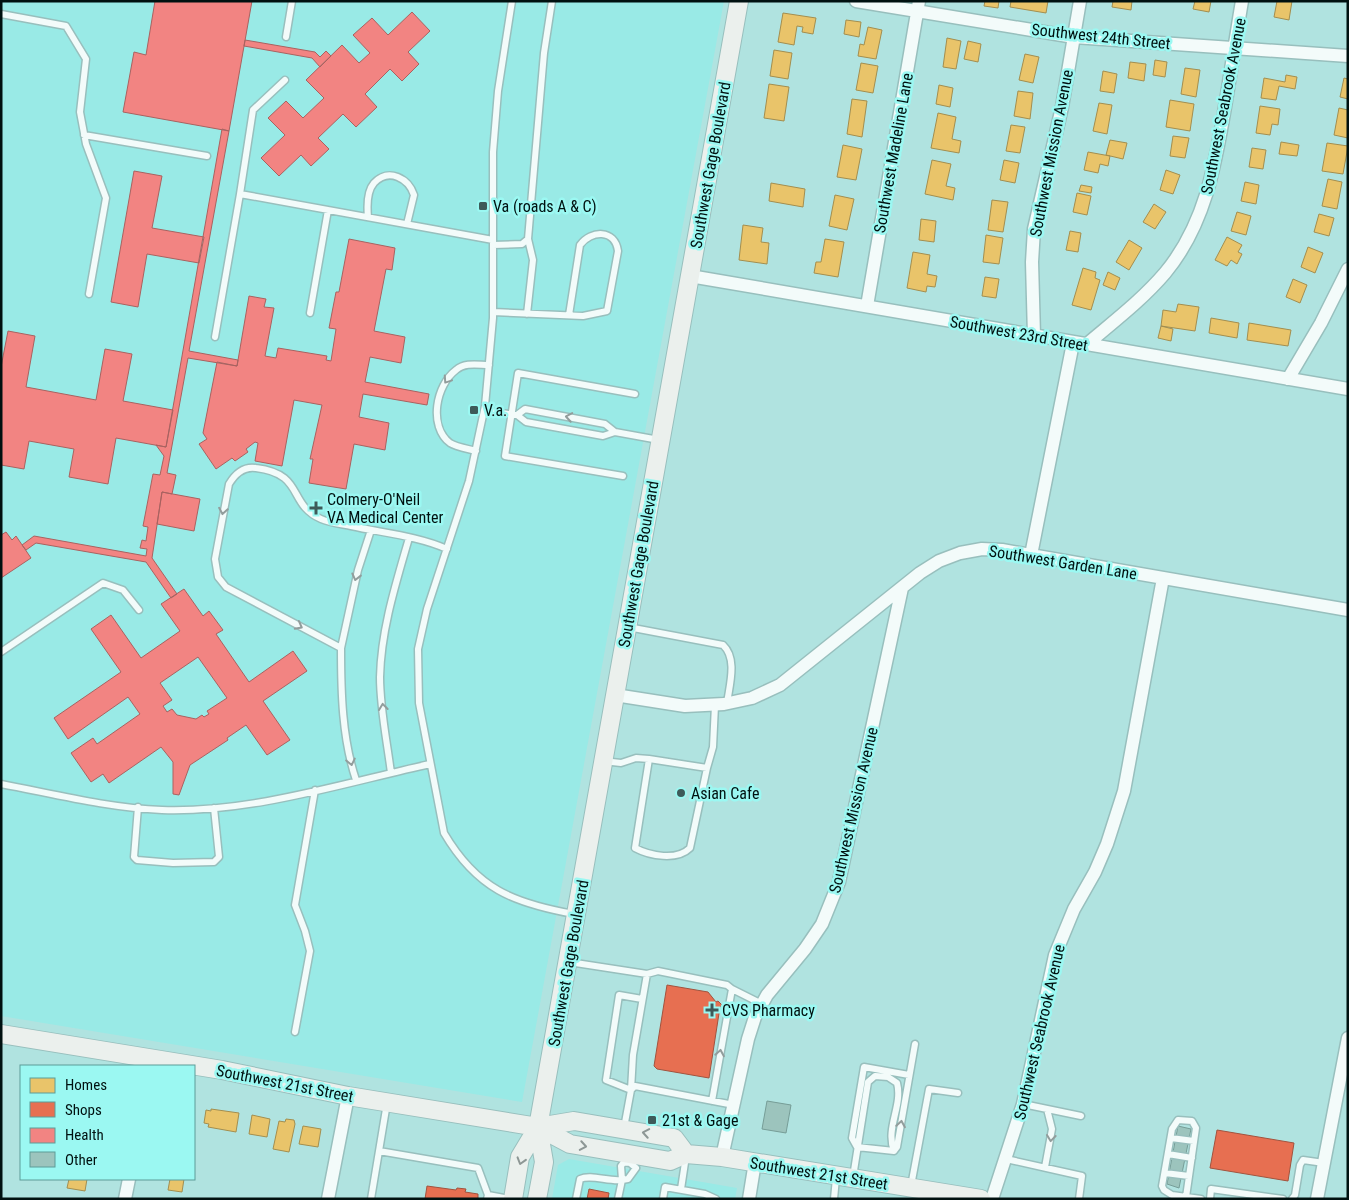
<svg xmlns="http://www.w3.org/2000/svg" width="1349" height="1200" viewBox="0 0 1349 1200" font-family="'Roboto Condensed',sans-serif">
<rect width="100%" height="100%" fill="#b0e3e0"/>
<!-- built -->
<path fill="#99eae6" d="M1,1H724L522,1102L1,1016Z
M569,1159L737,1188L735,1199H552L558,1165Z"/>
<!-- homes -->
<path fill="#e9c46a" stroke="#a38e4f" d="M985,1H999L998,8L984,6Z
M1011,1H1048L1046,13L1010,7Z
M1113,1H1132L1131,10L1112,7Z
M1195,1H1211L1209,12L1193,9Z
M1277,1H1292L1289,20L1274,17Z
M783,13L816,18L813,34L802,32L803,27L797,26L794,45L778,42Z
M846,20L861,22L859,37L844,34Z
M868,27L882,30L876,59L858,56L860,44L864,45Z
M947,38L961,41L956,69L943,67Z
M968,41L981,44L978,62L964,59Z
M774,50L792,53L788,79L770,76Z
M1025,54L1039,57L1033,83L1019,80Z
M1155,60L1167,62L1165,77L1153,75Z
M1130,62L1146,64L1144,81L1128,78Z
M861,63L878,66L873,93L856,90Z
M1185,68L1200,70L1196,97L1181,94Z
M1103,71L1117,74L1114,93L1100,91Z
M1286,75L1297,77L1295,89L1279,86L1276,100L1261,98L1264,78L1285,82Z
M1344,78L1348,79V99L1340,97Z
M769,84L789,87L784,121L764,118Z
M939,85L953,88L950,107L936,104Z
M1018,91L1033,93L1030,119L1014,116Z
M852,99L867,101L862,137L847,134Z
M1170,100L1194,104L1190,131L1166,127Z
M1099,103L1112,105L1107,134L1093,131Z
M1260,106L1280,109L1278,125L1272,124L1270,135L1256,133Z
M1339,108L1348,110V138L1334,135Z
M938,113L956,117L952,139L961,141L959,153L931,148Z
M1011,125L1025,127L1020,153L1006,151Z
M1173,136L1189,138L1185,158L1170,156Z
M1110,140L1127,143L1123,159L1106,155Z
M1281,142L1299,145L1297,156L1279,154Z
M1327,143L1348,146L1343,174L1322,171Z
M843,145L862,149L856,180L837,177Z
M1252,148L1266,150L1263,169L1249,167Z
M1088,152L1110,156L1108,166L1100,164L1098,173L1084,170Z
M932,160L951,164L946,186L955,188L953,200L925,194Z
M1004,160L1019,163L1015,183L1000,180Z
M1166,170L1180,175L1173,194L1160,190Z
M1328,179L1342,182L1337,209L1322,206Z
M1245,182L1259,185L1256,204L1241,201Z
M771,183L805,189L803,207L769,201Z
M1081,185L1092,187L1091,193L1079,191Z
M1077,193L1091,196L1087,215L1073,212Z
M835,195L854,199L847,230L829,226Z
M992,200L1008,202L1003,232L988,230Z
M1154,204L1166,212L1155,229L1143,222Z
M1237,212L1251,216L1246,235L1231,231Z
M1319,214L1334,218L1329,236L1314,232Z
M921,219L936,221L934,242L919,240Z
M743,225L763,228L761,242L769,243L767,264L739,260Z
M1070,231L1081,233L1078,252L1066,250Z
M986,235L1003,238L999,264L983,262Z
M1227,237L1242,245L1238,252L1242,254L1237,264L1231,260L1227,266L1215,260Z
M825,239L844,242L838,277L814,273L816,262H821Z
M1129,240L1142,248L1129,270L1116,262Z
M1308,247L1323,253L1315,273L1301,267Z
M913,252L930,255L927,274L937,276L935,287L927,286L926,292L907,288Z
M1083,268L1096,272L1095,278L1100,280L1091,310L1072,305Z
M1108,272L1120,278L1115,290L1103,285Z
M985,277L999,279L996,298L982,296Z
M1293,279L1307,285L1300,303L1286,297Z
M1178,304L1199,307L1195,331L1161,326L1163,310L1176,312Z
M1211,318L1239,323L1237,338L1209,333Z
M1249,323L1291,330L1288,346L1247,340Z
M1161,326L1173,329L1171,341L1158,338Z
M211,1109L239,1113L236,1132L208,1127L209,1124L204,1123L206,1110L211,1111Z
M252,1115L270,1119L267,1137L249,1134Z
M286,1119L294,1120L295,1124L289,1152L273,1149L279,1121L285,1122Z
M303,1126L321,1129L318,1147L299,1144Z
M69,1179H87L85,1191L67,1188Z
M170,1179H184L182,1192L168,1190Z"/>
<!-- shops -->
<path fill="#e76f51" stroke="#a2533e" d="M667,985L708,992L716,1002L718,1001L722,1005L720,1007L709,1078L657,1069L654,1066Z
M1217,1130L1294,1143L1288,1181L1210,1168Z
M427,1186L456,1190L457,1188L466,1189L465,1192L478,1194V1199H425Z
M589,1189L609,1193L608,1199H587Z"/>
<!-- health -->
<path fill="#f28482" stroke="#a96260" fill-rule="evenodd" d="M155,1H252L229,131L123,112L134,52L146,55Z
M412,12L430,31L408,52L419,64L402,81L390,69L365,94L377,107L356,127L343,114L318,138L329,149L311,166L301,155L279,176L261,158L285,135L268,118L286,101L303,118L324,98L306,80L342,45L359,63L370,53L353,35L372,18L388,35Z
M245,40L315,52L320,57L326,51L331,56L320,67L312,58L244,46Z
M222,129L229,131L189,351L238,360L237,366L188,358L167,473L176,475L172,494L162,492L152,558L177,594L171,598L146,562L36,543L26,550L22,545L34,536L146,556L147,549L140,548L142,540L146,541L148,527L143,526L153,474L160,475L164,456L156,445L166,447Z
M134,171L162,176L152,228L204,237L199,263L147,254L138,307L111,302Z
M349,239L395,248L392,270L386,269L374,331L405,337L401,363L370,357L365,382L429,394L427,405L363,394L359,417L389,423L385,450L354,444L346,489L309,483L313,459H310L322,405L294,400L282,466L255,461L258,443L255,442L246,449L248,452L235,461L232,458L216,469L199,444L207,439L203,433L217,362L237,366L249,296L266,299L264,307L274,308L265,356L276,358L278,348L327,356L326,360L331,361L336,329L329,328L336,292H339Z
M8,331L35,336L26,387L96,400L105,349L132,354L123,401L173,410L166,447L116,438L108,484L69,477L74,449L29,441L24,469L1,465V367Z
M162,492L200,499L194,531L157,524Z
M6,532L12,540L16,536L31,558L1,578V535Z
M184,589L203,616L209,611L223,630L216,634L249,682L293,651L307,671L263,701L290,740L267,755L246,725L227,738L228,740L190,765L179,795L173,794V762L161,747L109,783L103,774L91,782L71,753L93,738L97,744L140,714L128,697L68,739L54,718L121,672L91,629L111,615L141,658L180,631L161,604ZM198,657L227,698L207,711L209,714L204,717L202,715L196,719L177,715L172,709L167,712L163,706L172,700L160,683Z"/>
<!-- building -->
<path fill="#9cc4bd" stroke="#769d97" d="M767,1101L791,1105L786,1133L762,1129Z
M1178,1126L1191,1129L1179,1188L1167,1184Z"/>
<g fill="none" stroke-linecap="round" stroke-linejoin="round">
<!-- service casing -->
<g stroke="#98bfbd" stroke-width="9">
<path id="service" d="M512,1L498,91L493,152V318L485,406L469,481L427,609L418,649L419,703L444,833C477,889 513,903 574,914
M1,14L66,26L86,59L80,112L86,144L106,198L89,294
M286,37L292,1
M285,80L253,110L240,194L493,240
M84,135L207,156
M368,217C367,206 367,191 374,183C389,167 409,179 414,195L407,224
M493,245L522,244L528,239L544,53L552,1
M493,312L583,316L607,311L618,251C615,229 591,230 580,245L569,315
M310,313L328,210
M527,314L533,260L528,239
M215,337L240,194
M484,410L515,415
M615,432L603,436L526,422L517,415L525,409L605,424L615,432L659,440
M476,451C469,449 456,447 450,443C428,426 436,385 456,370C465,362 478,365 489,365
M623,476L505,456L518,373L635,394
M628,627L723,645C738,659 729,686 727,704
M341,648L358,570L371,530
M1,652L103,583L123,590L139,610
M649,759L707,768L713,747L715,705
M603,761L621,763L636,758L649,759L635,848C650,856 677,861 690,848L707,768
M391,773C387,741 380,709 380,677C381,630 396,583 409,538
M356,780C342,738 341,692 341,648L226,587L218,577L215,559L229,484C235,474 243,466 256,468C305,474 287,504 321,519C330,523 341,524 351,526C383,533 418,536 447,549
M1,784C54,794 108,808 162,810C251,813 344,783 430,764
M138,807L134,857L137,860L173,863L214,862L219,857L214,808
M569,962L647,974L658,971L727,985L732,989L712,1101
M732,989L762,1004
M642,999L619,995L606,1080L631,1090L633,1055L647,974
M295,1032L310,951L305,931L295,905L315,790
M909,1075L864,1067L852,1138L857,1147L894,1151L897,1147L915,1044
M1023,1104L1081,1116
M624,1128L631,1090L635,1086L734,1105
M1171,1138L1194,1141
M379,1151L478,1168L488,1195L487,1199
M1168,1154L1192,1158
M1006,1159L1082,1176L1079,1199
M1045,1167L1052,1129L1047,1109
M1165,1173L1189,1176
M853,1177L868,1082L875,1076L888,1077L897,1083C903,1106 885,1128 894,1151
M911,1186L929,1089L958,1093
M681,1189L686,1156
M488,1195L510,1199
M1186,1197L1196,1128L1192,1121L1178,1120L1172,1129L1162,1186L1164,1190L1172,1195L1201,1199
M371,1199L387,1103
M576,1199L580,1179C591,1174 609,1182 622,1180L621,1166L624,1162L630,1163L636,1168L628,1179L622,1180L618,1199
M663,1199L665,1187L705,1194L716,1199
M834,1199L836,1178
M1210,1199L1211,1189L1283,1199
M1292,1199L1295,1195L1300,1165L1303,1160L1324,1163"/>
</g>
<!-- minor casing -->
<g stroke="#98bfbd" stroke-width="15">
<path id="minor" d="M856,1L1074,37L1348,56
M690,276L1348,389
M867,306L919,1
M1034,336L1032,262L1034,229L1062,107L1080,1
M1086,345C1113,322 1142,300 1165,273C1205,225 1215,166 1225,107C1231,71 1236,36 1242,1
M1288,379L1321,323L1348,269
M1031,555L1073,343
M615,695L685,706L724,704L752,698L780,685L920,573L939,561L960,553L982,549L1002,550L1348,610
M722,1157L748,1039L755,1017L767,995L805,949L822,924L839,882L902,588
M125,1199L129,1179
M328,1199L348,1096
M749,1199L755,1162
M992,1199L1023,1104L1055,955L1074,909L1095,872L1107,844L1124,791L1163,578
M1317,1199L1348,1038"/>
</g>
<!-- secondary casing -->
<g stroke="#98bfbd" stroke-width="20">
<path id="secondary" d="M1,1034L222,1070L348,1096L538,1127L574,1121L674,1138L686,1154
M538,1127L570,1144L670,1161L686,1154L722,1157L981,1199
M513,1199L520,1157L538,1127
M537,1199L544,1162L538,1127L739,1"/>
</g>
<!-- service -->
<use href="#service" stroke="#f3fbfa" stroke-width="6"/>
<!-- minor -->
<use href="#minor" stroke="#f3fbfa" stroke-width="12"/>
<!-- secondary -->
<use href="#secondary" stroke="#ebf0ed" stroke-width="18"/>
</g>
<!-- one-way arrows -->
<defs><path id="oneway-chevron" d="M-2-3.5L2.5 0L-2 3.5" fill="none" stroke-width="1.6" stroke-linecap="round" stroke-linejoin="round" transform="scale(1.25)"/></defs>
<g stroke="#929d9c">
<use href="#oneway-chevron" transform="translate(447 380) rotate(124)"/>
<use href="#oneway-chevron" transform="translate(569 417) rotate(-170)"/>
<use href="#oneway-chevron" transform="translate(223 511) rotate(100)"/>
<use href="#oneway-chevron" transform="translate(356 577) rotate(104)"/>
<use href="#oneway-chevron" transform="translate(299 626) rotate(28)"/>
<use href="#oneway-chevron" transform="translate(383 707) rotate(-97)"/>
<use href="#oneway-chevron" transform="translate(351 762) rotate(78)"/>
<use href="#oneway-chevron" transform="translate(720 1053) rotate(-80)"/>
<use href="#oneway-chevron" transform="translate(901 1124) rotate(-81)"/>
<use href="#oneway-chevron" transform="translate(1051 1138) rotate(97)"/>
</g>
<g stroke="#8d9795">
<use href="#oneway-chevron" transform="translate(646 1133) rotate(-170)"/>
<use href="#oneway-chevron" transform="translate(583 1146) rotate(10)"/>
<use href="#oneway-chevron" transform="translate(521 1161) rotate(107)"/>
</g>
<!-- markers -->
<g fill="#3e5a59" stroke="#9bf8f2" stroke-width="2">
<rect x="478" y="201" width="10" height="10" rx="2.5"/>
<rect x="469" y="405" width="10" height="10" rx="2.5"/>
<path d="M313.5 500.5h5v5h5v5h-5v5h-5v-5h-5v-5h5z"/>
<circle cx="681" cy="793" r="5"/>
<path d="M709.5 1002.5h5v5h5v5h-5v5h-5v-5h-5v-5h5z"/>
<rect x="647" y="1115" width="10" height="10" rx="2.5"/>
</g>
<g text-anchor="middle" stroke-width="5" stroke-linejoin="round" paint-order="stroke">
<!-- street labels -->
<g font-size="16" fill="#001110" stroke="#9bf8f2">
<text transform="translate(1101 36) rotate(6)" y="6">Southwest 24th Street</text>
<text transform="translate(1223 106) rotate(-79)" y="6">Southwest Seabrook Avenue</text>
<text transform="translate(893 153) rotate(-80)" y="6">Southwest Madeline Lane</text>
<text transform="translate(1051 153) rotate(-79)" y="6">Southwest Mission Avenue</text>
<text transform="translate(710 165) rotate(-80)" y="6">Southwest Gage Boulevard</text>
<text transform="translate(1019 333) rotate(10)" y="6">Southwest 23rd Street</text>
<text transform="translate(1063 562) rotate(9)" y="6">Southwest Garden Lane</text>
<text transform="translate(638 564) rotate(-80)" y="6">Southwest Gage Boulevard</text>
<text transform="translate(853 810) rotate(-77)" y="6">Southwest Mission Avenue</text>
<text transform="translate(568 963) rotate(-80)" y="6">Southwest Gage Boulevard</text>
<text transform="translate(1039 1032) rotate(-77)" y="6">Southwest Seabrook Avenue</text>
<text transform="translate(285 1083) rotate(11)" y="6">Southwest 21st Street</text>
<text transform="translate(819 1173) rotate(9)" y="6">Southwest 21st Street</text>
</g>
<!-- poi labels -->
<g font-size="16" fill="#001110" stroke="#9bf8f2" text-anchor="start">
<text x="493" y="212">Va (roads A &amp; C)</text>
<text x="484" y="416">V.a.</text>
<text x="327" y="505">Colmery-O'Neil<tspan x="327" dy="18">VA Medical Center</tspan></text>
<text x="691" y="799">Asian Cafe</text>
<text x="722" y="1016">CVS Pharmacy</text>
<text x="662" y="1126">21st &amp; Gage</text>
</g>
</g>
<!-- border -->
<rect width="1349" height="1200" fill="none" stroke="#001110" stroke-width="5"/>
<!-- legend -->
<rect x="20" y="1065" width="175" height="115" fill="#9bf8f2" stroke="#5d9c98"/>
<rect x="30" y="1078" width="25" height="15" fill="#e9c46a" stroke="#5d9c98"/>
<text x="65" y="1090" font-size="15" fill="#001110">Homes</text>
<rect x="30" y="1102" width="25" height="15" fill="#e76f51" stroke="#5d9c98"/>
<text x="65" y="1115" font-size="15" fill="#001110">Shops</text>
<rect x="30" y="1128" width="25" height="15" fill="#f28482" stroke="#5d9c98"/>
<text x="65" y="1140" font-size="15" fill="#001110">Health</text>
<rect x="30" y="1152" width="25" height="15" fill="#9cc4bd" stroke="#5d9c98"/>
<text x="65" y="1165" font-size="15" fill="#001110">Other</text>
</svg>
